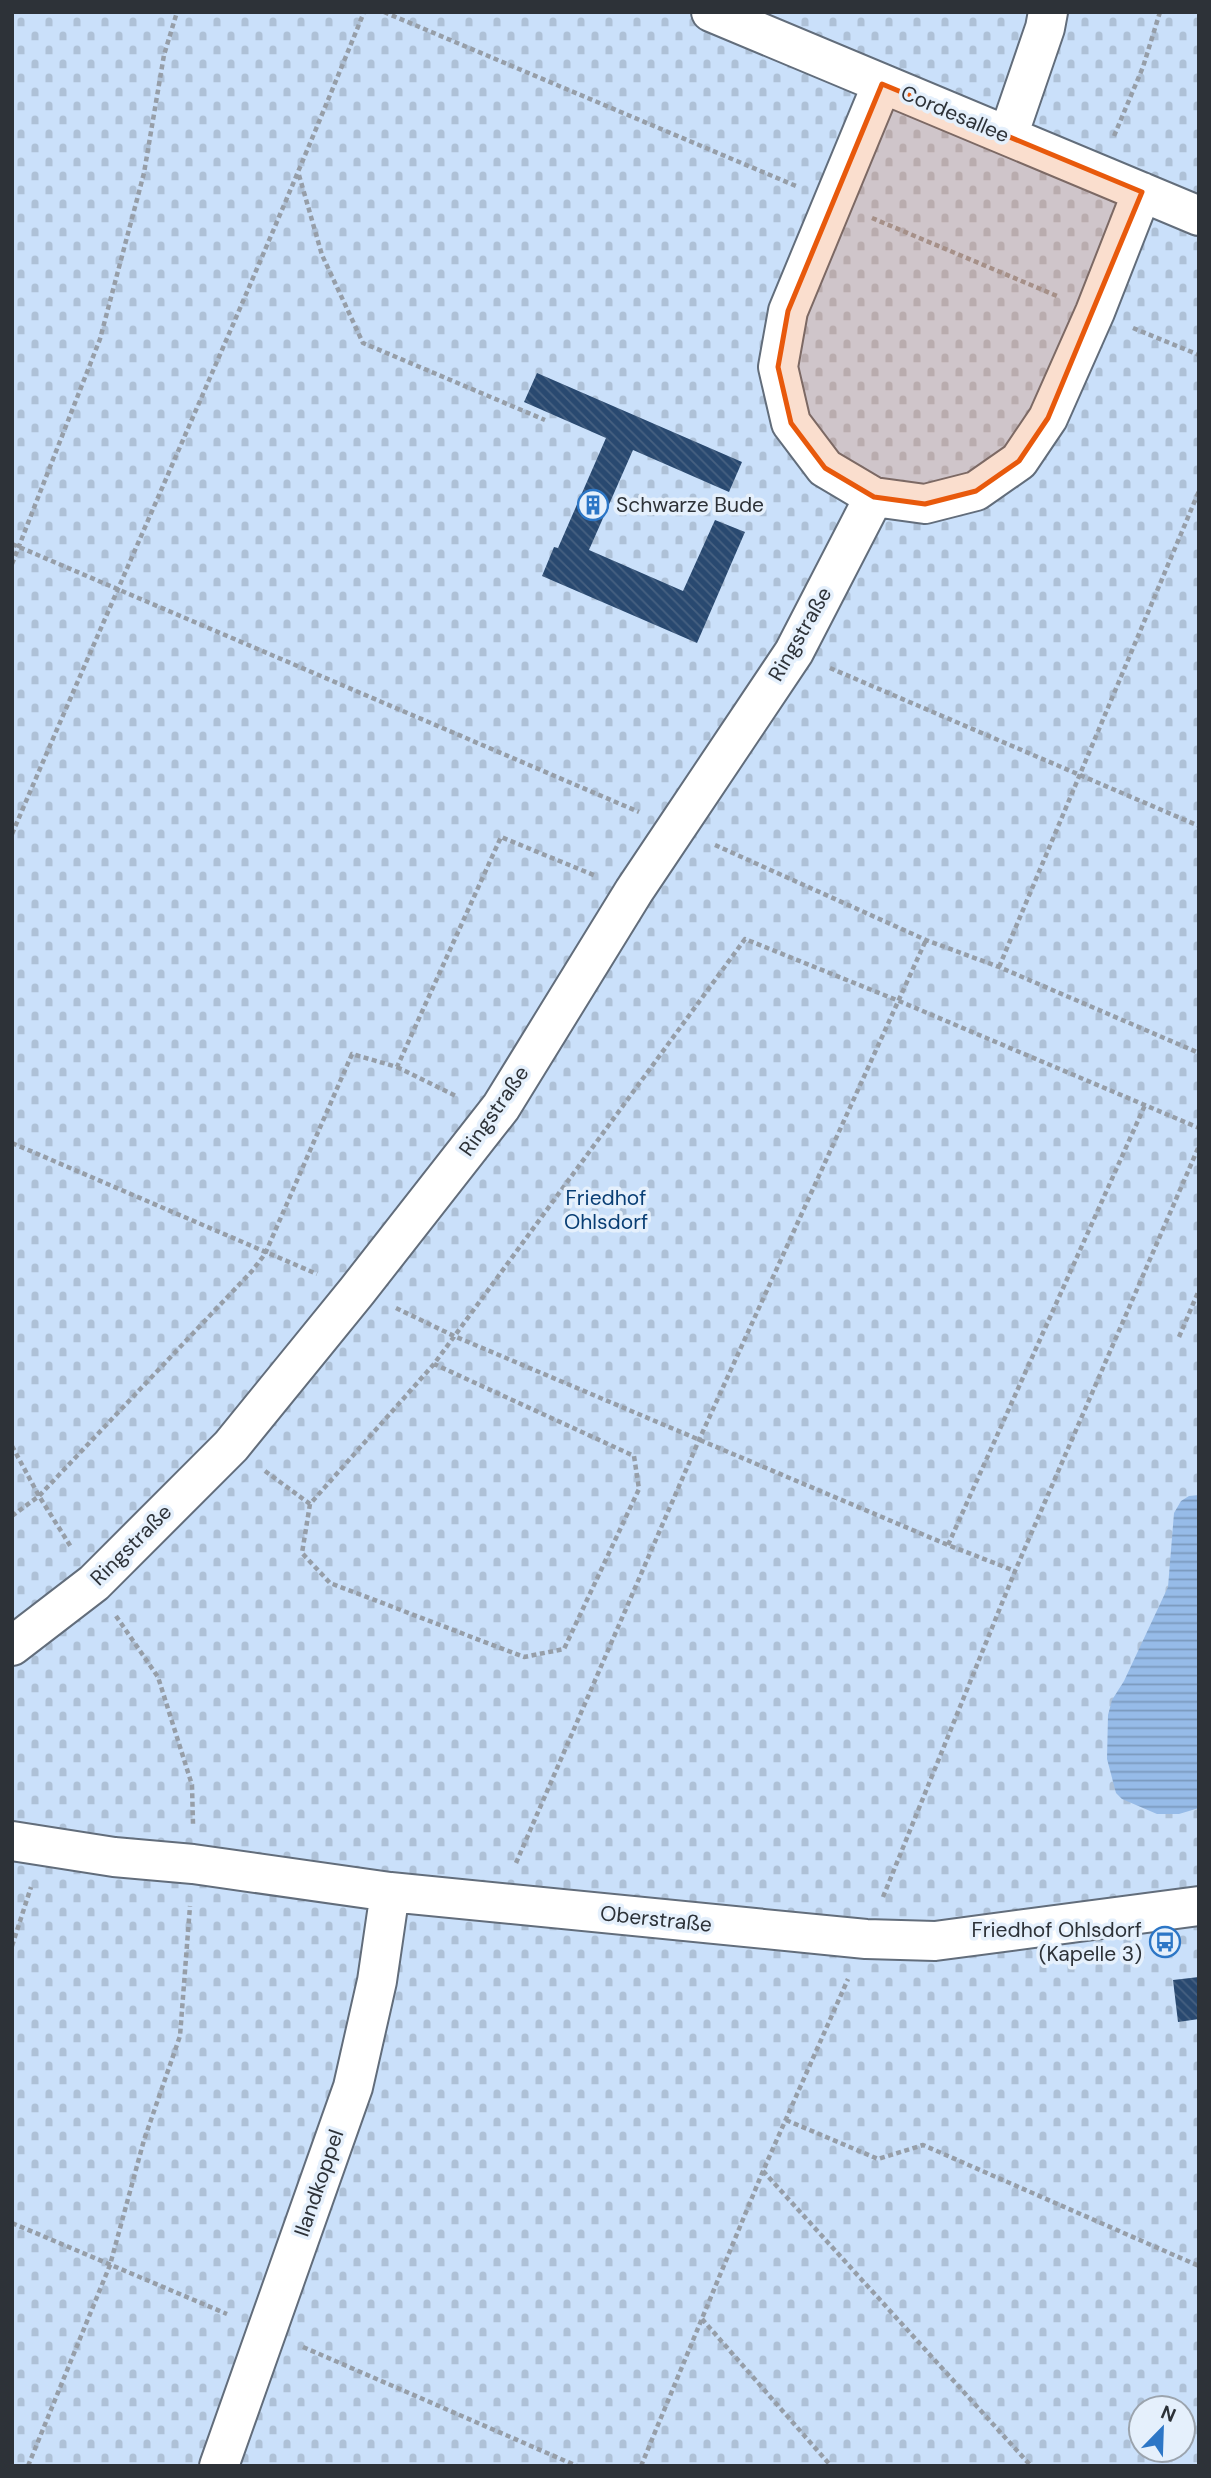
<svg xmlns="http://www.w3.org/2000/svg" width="1211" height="2478" viewBox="0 0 1211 2478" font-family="'DM Sans',sans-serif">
<defs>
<pattern id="cemetery-stones" width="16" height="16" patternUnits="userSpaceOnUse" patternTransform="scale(1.75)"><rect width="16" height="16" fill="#cae0fa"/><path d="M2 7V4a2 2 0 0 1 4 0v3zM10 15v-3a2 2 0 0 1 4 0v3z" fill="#aec1d7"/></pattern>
<pattern id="water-rules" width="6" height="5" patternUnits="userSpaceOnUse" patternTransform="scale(1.75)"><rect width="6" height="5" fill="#96bbe8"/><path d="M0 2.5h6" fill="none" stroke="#7b99bd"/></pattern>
<pattern id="building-back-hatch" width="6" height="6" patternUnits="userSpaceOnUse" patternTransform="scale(1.75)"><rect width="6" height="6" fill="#294970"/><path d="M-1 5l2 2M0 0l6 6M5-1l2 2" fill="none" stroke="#476181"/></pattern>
</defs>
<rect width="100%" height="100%" fill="#e5f0fc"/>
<!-- cemetery -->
<path fill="url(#cemetery-stones)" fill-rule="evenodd" d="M12,12H1199V2466H12ZM1141,2408H1183V2450H1141Z"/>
<!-- water -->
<path fill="url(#water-rules)" d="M1199,1495V1808L1179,1814H1157L1122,1799L1116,1793L1107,1759L1108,1715L1112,1700L1124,1681L1168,1587L1174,1513L1181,1501L1189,1496Z"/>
<!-- building -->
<path fill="url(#building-back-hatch)" d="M537,373L742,462L729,492L633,450L589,550L683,591L715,520L745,532L697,643L542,576L554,547L558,548L606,438L524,402Z
M1199,1977V2019L1178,2022L1173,1980Z"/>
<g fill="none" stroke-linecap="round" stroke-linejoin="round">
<!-- minor casing -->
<g stroke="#626d7b" stroke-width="42">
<path id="minor" d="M711,12L1199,216
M882,84L788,311L778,367L791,423L825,468L874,497L925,504L976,491L1019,461L1048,418L1095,312L1142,192
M1008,136L1045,28L1048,12
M12,1646L94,1583L231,1446L357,1291L501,1107L634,891L794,652L874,497
M12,1841L114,1857L193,1864L390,1892L866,1939L935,1941L1199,1906
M219,2466L353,2087L377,1981L390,1892"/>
</g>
<!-- path -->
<path stroke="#969ea8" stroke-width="4.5" stroke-dasharray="5 3.5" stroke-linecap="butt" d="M384,12L796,186
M1114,136L1143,67L1160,12
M299,175L322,255L363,343L545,420
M872,218L1057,296
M1133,328L1199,355
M12,544L639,812
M12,564L100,339L144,173L164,55L177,12
M830,668L1199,826
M12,834C129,560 252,289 364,12
M715,845L926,940L999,967L1199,1053
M999,967L1199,491
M397,1067L456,1096
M12,1143L317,1274
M396,1308L454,1336L948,1545L1015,1571
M1179,1337L1199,1290
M12,1446L39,1496L71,1547
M265,1471L310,1504L434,1364L745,939L899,1001L1199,1128
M310,1504L302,1553L330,1583L524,1657L564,1649L639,1489L634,1456L434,1364
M12,1516L39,1496L252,1271L265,1254L352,1054L397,1067L501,837L596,876
M948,1545L1145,1105
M116,1616L158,1677L192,1785L193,1824
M516,1863L699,1440L926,940
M883,1897L1015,1571L1199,1146
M12,1946L31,1887
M786,2120L878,2159L923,2145L1199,2266
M763,2171L1031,2466
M12,2223L227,2314
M702,2319L831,2466
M303,2347L577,2466
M28,2466L110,2265L144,2140L180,2036L190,1906
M641,2466L763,2171L848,1979"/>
<!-- minor -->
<use href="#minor" stroke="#fff" stroke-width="38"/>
</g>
<!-- marked area -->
<path fill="#e8590c" fill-opacity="0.2" stroke="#e8590c" stroke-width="5" stroke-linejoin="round" d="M882,84L1142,192L1048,418L1019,461L976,491L925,504L874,497L825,468L791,423L778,367L788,311Z"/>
<!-- icons -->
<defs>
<g id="building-ring" transform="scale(1.575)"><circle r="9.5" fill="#e5f0fc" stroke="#2c76c6" stroke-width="1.5"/><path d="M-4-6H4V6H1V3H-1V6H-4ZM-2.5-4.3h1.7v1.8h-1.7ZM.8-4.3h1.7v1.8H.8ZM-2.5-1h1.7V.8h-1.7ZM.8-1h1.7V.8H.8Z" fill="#2c76c6"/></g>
<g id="bus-ring" transform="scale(1.575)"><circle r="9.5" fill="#e5f0fc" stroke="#2c76c6" stroke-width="1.5"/><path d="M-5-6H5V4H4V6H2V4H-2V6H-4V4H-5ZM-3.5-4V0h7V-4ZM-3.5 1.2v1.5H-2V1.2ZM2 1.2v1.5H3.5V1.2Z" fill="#2c76c6"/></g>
</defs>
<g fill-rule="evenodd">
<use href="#building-ring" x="593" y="505"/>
<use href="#bus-ring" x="1165" y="1942"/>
</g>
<g text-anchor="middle" stroke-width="7" stroke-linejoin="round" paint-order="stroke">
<!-- street labels -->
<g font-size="21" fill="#2d3238" stroke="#e5f0fc">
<text transform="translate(955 114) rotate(23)" y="7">Cordesallee</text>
<text transform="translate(800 634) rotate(-60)" y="7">Ringstraße</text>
<text transform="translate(494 1111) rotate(-55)" y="7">Ringstraße</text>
<text transform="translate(131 1545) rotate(-45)" y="7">Ringstraße</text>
<text transform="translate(656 1919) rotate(6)" y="7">Oberstraße</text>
<text transform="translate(319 2183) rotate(-71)" y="7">Ilandkoppel</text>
</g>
<!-- poi labels -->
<g font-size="21" fill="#2d3238" stroke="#e5f0fc" text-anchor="start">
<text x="616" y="512">Schwarze Bude</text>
<text x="1142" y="1937" text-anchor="end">Friedhof Ohlsdorf<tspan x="1142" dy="24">(Kapelle 3)</tspan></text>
</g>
<!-- park labels -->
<g font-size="21" fill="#093e74" stroke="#e5f0fc">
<text x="606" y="1205">Friedhof<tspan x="606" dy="24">Ohlsdorf</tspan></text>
</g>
</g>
<!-- border -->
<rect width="1211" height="2478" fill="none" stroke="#2d3238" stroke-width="28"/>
<!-- north arrow -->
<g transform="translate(1162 2429) rotate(23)"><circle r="33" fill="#e5f0fc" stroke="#9ba4ae" stroke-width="2"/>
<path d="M0-5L12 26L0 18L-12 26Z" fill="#2c76c6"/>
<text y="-10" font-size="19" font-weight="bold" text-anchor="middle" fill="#2d3238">N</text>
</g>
</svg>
